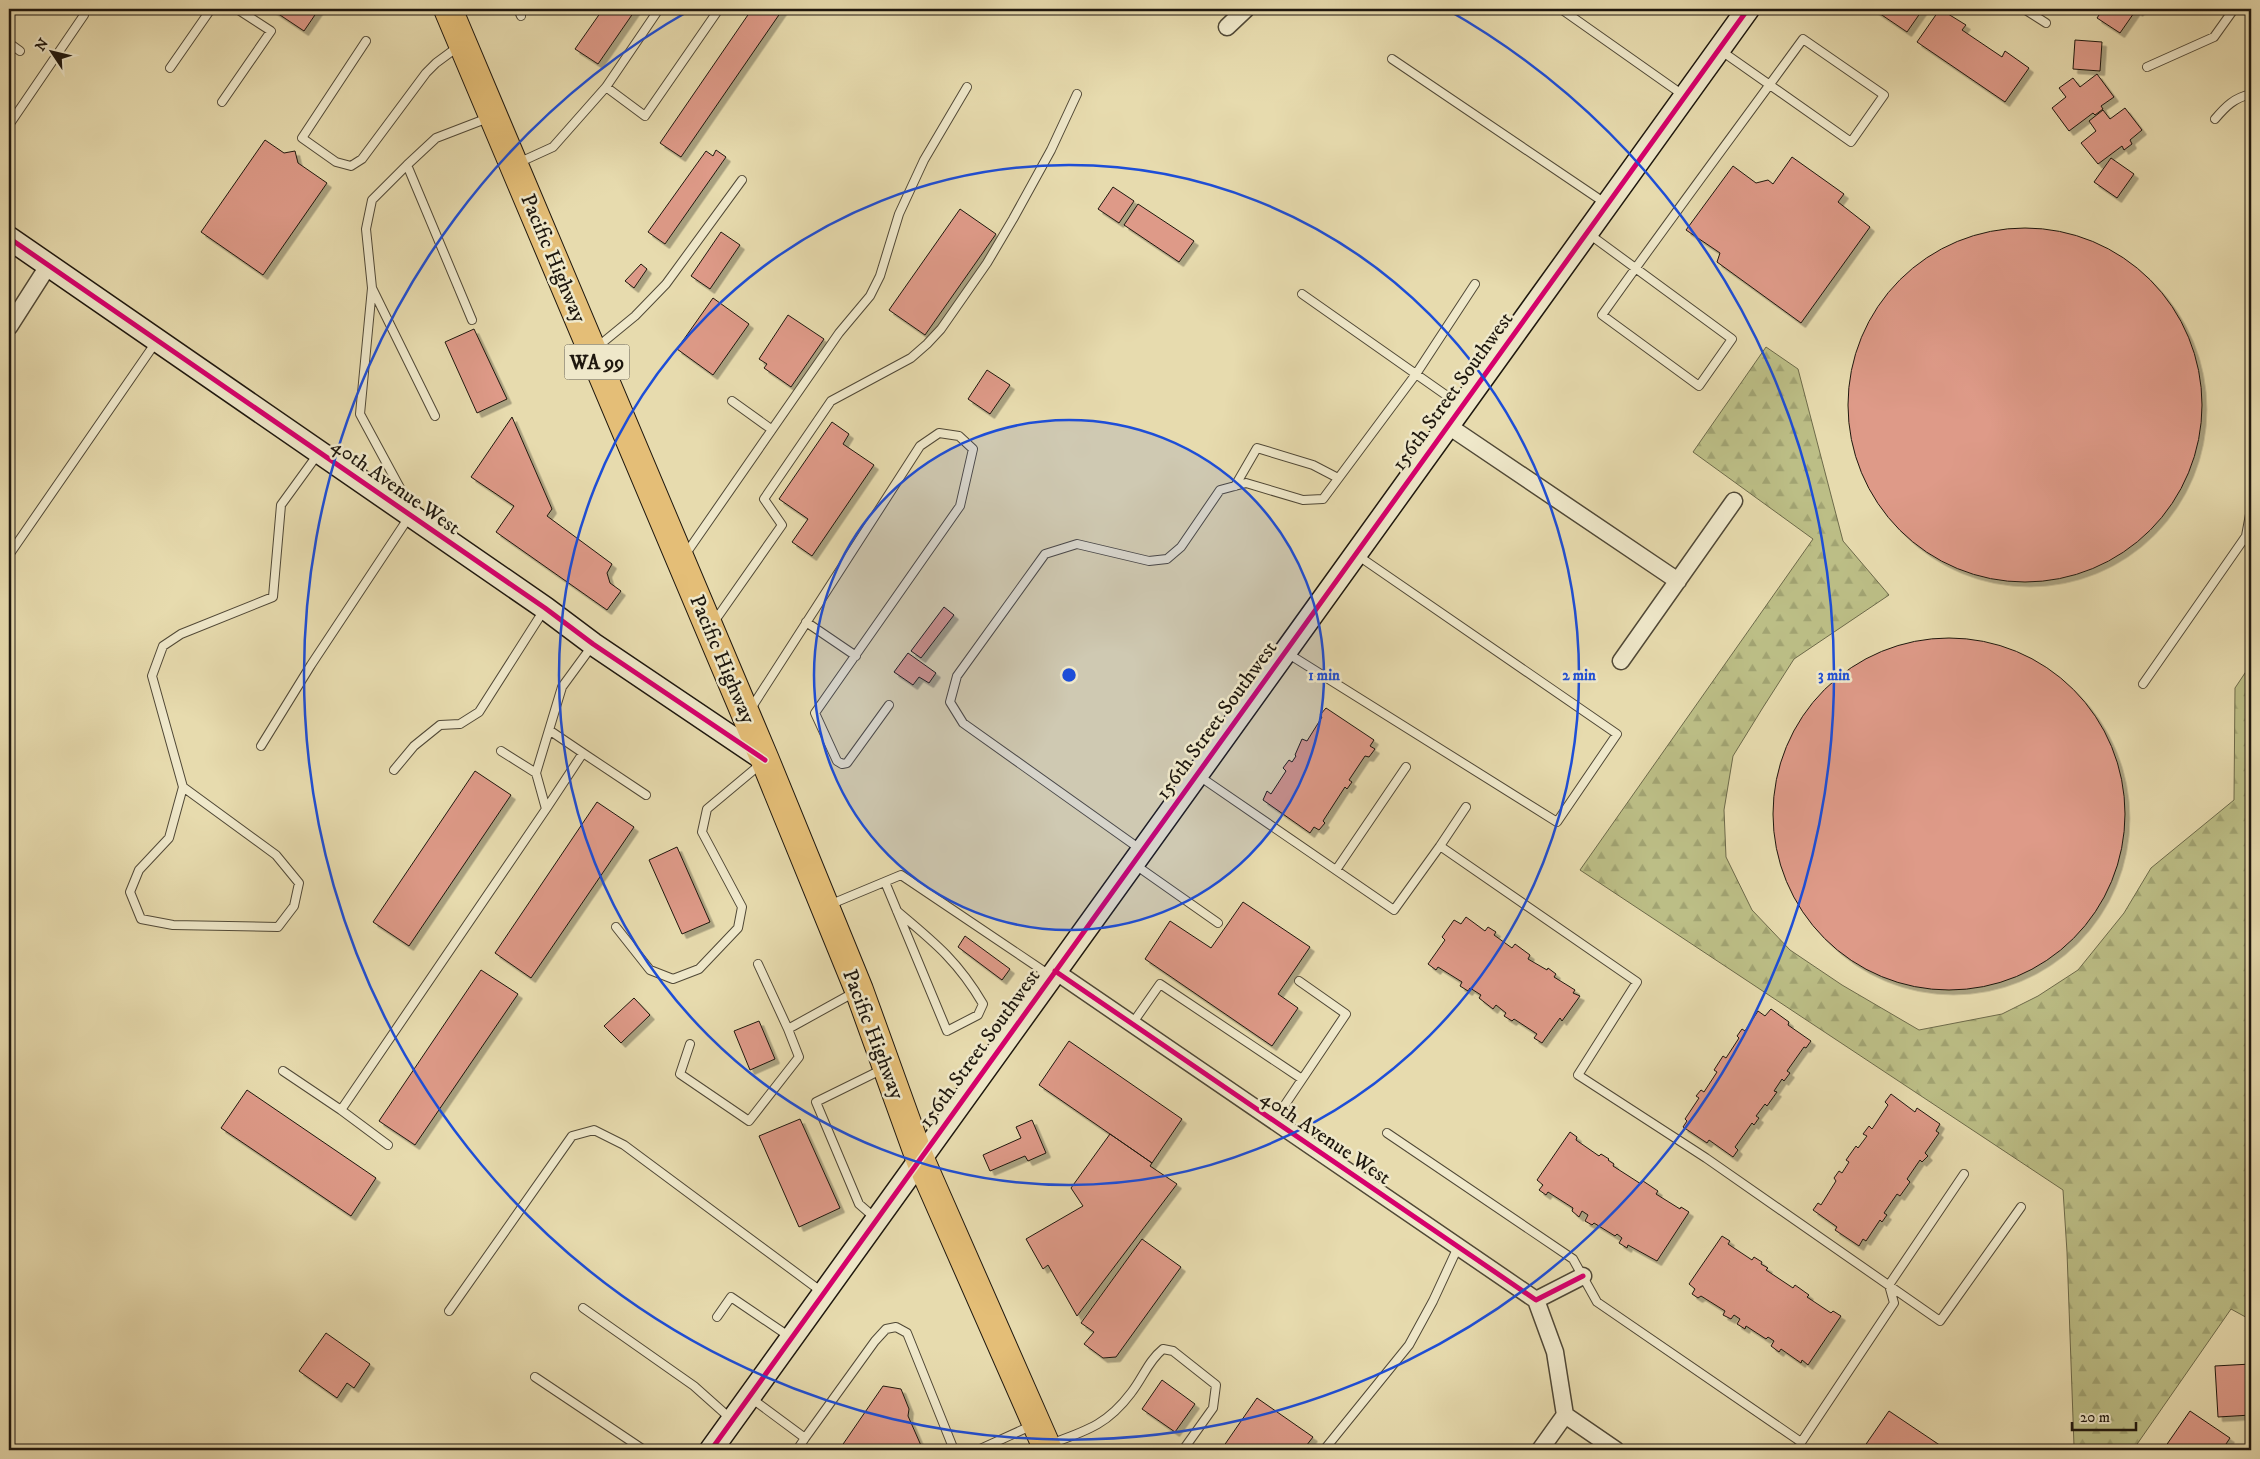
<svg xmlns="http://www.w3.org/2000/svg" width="2260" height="1459" viewBox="0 0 2260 1459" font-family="'IM FELL DW Pica',serif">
<defs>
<pattern id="forest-firs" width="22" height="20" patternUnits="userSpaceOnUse" patternTransform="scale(1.25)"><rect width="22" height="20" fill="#bcbe86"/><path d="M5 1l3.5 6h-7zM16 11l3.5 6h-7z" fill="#a1a372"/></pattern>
<filter id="shadow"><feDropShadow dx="4.5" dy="4.5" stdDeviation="0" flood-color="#0004"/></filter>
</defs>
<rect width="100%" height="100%" fill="#e7dbae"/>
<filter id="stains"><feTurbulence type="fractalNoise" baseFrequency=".004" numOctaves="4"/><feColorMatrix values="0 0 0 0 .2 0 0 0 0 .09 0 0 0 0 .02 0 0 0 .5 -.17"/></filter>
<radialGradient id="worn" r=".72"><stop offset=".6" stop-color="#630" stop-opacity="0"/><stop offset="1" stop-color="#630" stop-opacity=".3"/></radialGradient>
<!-- forest -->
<path fill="url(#forest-firs)" stroke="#6d6a4a" d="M1766,347L1798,369L1843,541L1889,595L1794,659L1762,709L1733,756L1724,810L1726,857L1752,910L1790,950L1842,985L1919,1030L2002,1014L2038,996L2078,970L2124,913L2151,868L2234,800L2235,688L2251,664V1320L2231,1309L2133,1450H2079L2074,1446L2067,1252L2063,1190L1580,870L1813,539L1693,452Z"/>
<!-- building -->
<path fill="#de9a88" stroke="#1e170e" filter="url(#shadow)" d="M271,9H319L304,31Z
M603,9H636L598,64L575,49Z
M752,9H783L681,157L660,143Z
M1873,9H1923L1907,32Z
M1940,9L1966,25L1962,30L2002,57L2005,51L2029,68L2005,102L1917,42Z
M2103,9H2141L2138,12L2136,10L2120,33L2097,18Z
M2075,40L2102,42L2100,71L2073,69Z
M2097,74L2114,97L2101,106L2103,109L2095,115L2093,113L2069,131L2052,108L2066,97L2059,88L2073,78L2080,87Z
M2125,108L2142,130L2130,140L2132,144L2124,150L2122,146L2098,164L2081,143L2096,131L2089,121L2103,110L2110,119Z
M265,140L284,153L295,151L298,163L327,183L263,275L201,232Z
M716,150L726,157L665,244L648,232L706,151L713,156Z
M1792,157L1844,194L1838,202L1870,227L1801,323L1717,262L1720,253L1686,230L1733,166L1756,183L1768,180L1773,184Z
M2111,158L2134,174L2117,198L2094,182Z
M1113,187L1134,201L1119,223L1098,209Z
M1138,204L1194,241L1179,262L1124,225Z
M960,209L996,234L925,335L889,310Z
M1848 405a177 177 0 1 1 354 0a177 177 0 1 1-354 0Z
M721,232L740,245L710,289L691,276Z
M641,264L647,269L634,288L625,281Z
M713,298L749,324L713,375L677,349Z
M788,315L824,339L791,387L764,368L767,364L759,359Z
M474,329L507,399L477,413L445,342Z
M987,370L1010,385L990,414L968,399Z
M512,417L552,509L547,516L612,564L607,573L610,583L621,591L607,610L496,532L514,506L471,477Z
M832,422L849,434L843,444L874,465L812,556L792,542L808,519L779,499Z
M944,607L954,615L921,658L911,651Z
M1773 814a176 176 0 1 1 352 0a176 176 0 1 1-352 0Z
M908,653L936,673L929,683L919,677L913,685L894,672Z
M1326,708L1374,740L1370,746L1375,749L1369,757L1365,756L1349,780L1352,782L1347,789L1345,787L1323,821L1325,823L1319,830L1314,827L1310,833L1263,800L1267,791L1271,794L1286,771L1283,768L1289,760L1292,762L1296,756L1295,755L1302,739L1307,741L1322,717L1320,715Z
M475,771L511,795L409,946L373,922Z
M597,802L634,827L531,978L495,953Z
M677,847L710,922L682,934L649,860Z
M1243,902L1310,947L1278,994L1298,1008L1272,1046L1145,959L1170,921L1211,948Z
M1466,917L1485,931L1488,927L1496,932L1494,935L1512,948L1515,944L1530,955L1528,959L1547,970L1548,968L1556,974L1554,977L1575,990L1573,993L1580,996L1562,1021L1560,1018L1542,1043L1534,1038L1537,1034L1514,1019L1512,1021L1504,1016L1506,1013L1496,1005L1493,1009L1479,998L1481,995L1470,988L1468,991L1460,986L1462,982L1438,967L1436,970L1428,964L1445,940L1442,937L1454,920L1461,924Z
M965,936L1010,969L1002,980L958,947Z
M481,970L518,994L415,1145L379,1121Z
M634,998L650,1015L621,1043L604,1026Z
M1771,1009L1789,1022L1788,1025L1811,1041L1806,1048L1804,1047L1787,1071L1790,1073L1784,1081L1782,1079L1774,1091L1777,1092L1767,1106L1765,1104L1756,1116L1759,1118L1754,1125L1752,1123L1735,1147L1738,1150L1733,1157L1709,1140L1707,1143L1683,1127L1687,1121L1685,1119L1699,1098L1696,1096L1701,1090L1704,1092L1717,1072L1714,1070L1723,1056L1726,1058L1739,1038L1737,1036L1742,1029L1745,1031L1758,1011L1765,1016Z
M759,1021L775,1059L750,1070L734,1031Z
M1069,1041L1182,1119L1152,1163L1039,1085Z
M247,1090L376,1178L351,1216L221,1128Z
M1891,1094L1915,1112L1917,1108L1940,1124L1936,1131L1939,1133L1925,1153L1928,1156L1922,1162L1920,1160L1907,1179L1910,1182L1900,1196L1897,1194L1884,1213L1887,1215L1882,1222L1880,1220L1866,1241L1863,1239L1859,1246L1835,1230L1837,1227L1813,1210L1818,1203L1821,1205L1836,1181L1834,1178L1839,1171L1842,1173L1849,1162L1846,1160L1856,1146L1858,1148L1867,1136L1863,1134L1869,1126L1872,1129L1888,1105L1885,1102Z
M800,1119L840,1208L799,1227L759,1136Z
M1032,1120L1046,1153L1028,1161L1025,1156L990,1171L983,1155L1021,1138L1016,1127Z
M1570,1132L1577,1137L1576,1140L1599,1156L1601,1154L1609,1159L1608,1160L1614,1164L1613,1166L1641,1184L1643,1181L1658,1191L1656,1194L1680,1209L1681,1207L1689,1212L1657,1261L1628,1245L1627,1248L1619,1243L1622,1238L1617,1234L1615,1236L1594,1223L1592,1225L1585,1221L1588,1215L1582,1211L1579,1217L1572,1211L1573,1208L1548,1192L1546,1195L1539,1190L1543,1185L1537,1180Z
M1110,1134L1152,1163L1150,1166L1177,1184L1077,1316L1048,1265L1043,1269L1026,1239L1083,1206L1071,1188Z
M1722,1236L1730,1241L1728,1244L1752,1260L1754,1257L1762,1262L1761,1264L1768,1268L1766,1270L1793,1288L1795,1285L1809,1295L1807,1297L1831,1313L1833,1311L1841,1316L1808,1365L1802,1360L1801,1363L1781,1349L1779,1352L1771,1346L1774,1341L1768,1337L1766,1339L1746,1326L1745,1329L1737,1324L1740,1319L1734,1315L1731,1319L1723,1315L1725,1311L1701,1296L1698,1298L1692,1294L1695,1289L1689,1284Z
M1142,1239L1181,1267L1116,1357L1103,1358L1084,1344L1094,1332L1081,1323Z
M326,1333L370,1364L354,1388L347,1383L337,1398L299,1371Z
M2251,1364V1415L2218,1417L2215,1366Z
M1162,1380L1195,1404L1175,1432L1142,1409Z
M883,1386L901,1389L909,1409L908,1416L923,1450H839Z
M1257,1398L1313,1437L1303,1450H1221Z
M1889,1411L1947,1450H1862Z
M2190,1411L2230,1438L2222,1450H2163Z"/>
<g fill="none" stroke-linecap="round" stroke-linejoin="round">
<!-- lane casing -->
<g stroke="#504836" stroke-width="10">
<path id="lane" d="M518,9L521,16
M1561,9L1683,95
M2024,9L2046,23
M366,41L302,138L336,162L351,166L362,159L426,73L436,63L459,46
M9,43L20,51
M1392,59L1605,203
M2147,67L2214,37L2234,9
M170,68L211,9
M606,87L645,116L719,9
M222,102L271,31L237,9
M2215,119C2226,106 2234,98 2251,94
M9,125L84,15
M518,163L553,147L606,87L659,9
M407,165L436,138L488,118
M1589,234L1732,339L1699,386L1602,315C1668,222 1736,131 1803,39L1884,95L1851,142L1720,50
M372,288L366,229L372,200L407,165L472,320
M1302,294L1460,405
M596,348L635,316L666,284L742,180
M732,401L771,429
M1235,486L1257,448L1313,465L1338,478
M392,500L400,488L360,414L372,288L435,416
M9,555L156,342
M685,555L839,333L870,296L880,276L899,214L924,160L967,87
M714,622L782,525L764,499L831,401L911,358L927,344L941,329L987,263L1013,219L1051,150L1077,94
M806,622L856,656
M1287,653L1557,822L1617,734L1357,555
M2143,684L2246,536L2251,509
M750,710L920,446L939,433L959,436L973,449L960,506L815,713L837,761L842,764L847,763L889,705
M261,746L311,665L409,517
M501,751L536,773
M583,753L646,795
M394,770L414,746L440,725L460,724L479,712L544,610
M1199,776L1394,910L1440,846L1637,982L1578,1075L1706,1158L1940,1321L2021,1207
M183,787L276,855L299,883L294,906L278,927L173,925L141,919L130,892L139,870L169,838L183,787L152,676L163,646L181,634L273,597L281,505L318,454
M546,809L583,753L549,730
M1440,846L1466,807
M1140,849L963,723L950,702L957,676L1045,554L1077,544L1149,561L1167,559L1181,547L1220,490L1246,483L1303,500L1323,499L1416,374L1475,284
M1134,864L1218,923
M1336,870L1406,767
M885,882L947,1031L978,1015L983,1004C958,961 934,942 897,911
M829,905L901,875L1051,976
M616,927L650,970L673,979L699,969L738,928L742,907L702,832L707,809L762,763
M758,964L788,1029
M1132,1024L1160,984L1302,1079
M690,1044L680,1074L749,1121L799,1057L788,1029L855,992
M283,1071L341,1110
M1274,1121L1346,1014L1299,981
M1387,1133L1573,1259L1597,1302L1801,1442
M388,1145L341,1110L546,809L536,773L562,687L592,646
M875,1218L859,1204L816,1102L883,1069
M583,1308L694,1386L731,1419
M449,1311L572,1136L594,1130L624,1145L822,1292
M717,1317L731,1297L790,1337
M535,1377L644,1450
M751,1398L805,1438L797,1450
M805,1438L875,1341L886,1329L896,1327L907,1333L954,1450
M1050,1444C1086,1431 1107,1425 1131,1393C1143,1378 1148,1361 1163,1349L1173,1351L1216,1385L1213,1408L1183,1450
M978,1450L1033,1425
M1324,1450L1409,1345L1433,1301L1458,1247
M1796,1450L1894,1303L1889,1285L1964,1174"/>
</g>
<!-- street casing -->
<g stroke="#504836" stroke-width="19">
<path id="street" d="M1227,27L1246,9
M9,327L48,266
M1447,425L1678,581
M1621,661L1734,501
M1055,971L1536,1300L1583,1276
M1536,1300L1555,1352L1565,1415L1616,1450
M1540,1450L1565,1415"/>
</g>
<!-- secondary casing -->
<g stroke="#1e170e" stroke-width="25">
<path id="secondary" d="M9,238L545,608L593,644L765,760
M711,1450L1748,9"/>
</g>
<!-- highway casing -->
<g stroke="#1e170e" stroke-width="30">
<path id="highway" d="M448,9L765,760L859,990L920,1159L1048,1450"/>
</g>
<!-- lane -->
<use href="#lane" stroke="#efe8ca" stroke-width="8"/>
<!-- street -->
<use href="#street" stroke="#efe8ca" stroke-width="16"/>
<!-- secondary -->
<use href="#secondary" stroke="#efe8ca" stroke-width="22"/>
<!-- highway -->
<use href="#highway" stroke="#e4be77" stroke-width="28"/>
<!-- cycleway casing -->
<g stroke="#efe8ca" stroke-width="8">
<path id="cycleway" d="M9,238L545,608L593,644L765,760
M1055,971L1536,1300L1583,1276
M711,1450L1748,9"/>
</g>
<!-- cycleway -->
<use href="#cycleway" stroke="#d6006c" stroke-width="5"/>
</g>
<!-- distance rings -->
<circle cx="1069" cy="675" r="255" fill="#1d4ed8" fill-opacity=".12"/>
<g fill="none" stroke="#1d4ed8" stroke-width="2.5">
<circle cx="1069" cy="675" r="255"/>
<circle cx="1069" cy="675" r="510"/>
<path d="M1446 9A765 765 0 1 1 692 9"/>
</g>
<g text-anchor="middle" stroke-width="5" stroke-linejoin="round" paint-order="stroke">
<!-- shield labels -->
<rect fill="#efe8ca" stroke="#5d5646" stroke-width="1" x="564.5" y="344.5" width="65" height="35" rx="4"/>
<g font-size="20" font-weight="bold" fill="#1e170e">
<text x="597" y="369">WA 99</text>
</g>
<!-- street labels -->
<g font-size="21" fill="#1e170e" stroke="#efe8ca">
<text transform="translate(554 258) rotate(67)" y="7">Pacific Highway</text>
<text transform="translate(1452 391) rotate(-54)" y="7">156th Street Southwest</text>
<text transform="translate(396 486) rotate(35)" y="7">40th Avenue West</text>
<text transform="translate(723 659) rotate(67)" y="7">Pacific Highway</text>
<text transform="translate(1216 720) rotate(-54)" y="7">156th Street Southwest</text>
<text transform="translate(874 1034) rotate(69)" y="7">Pacific Highway</text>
<text transform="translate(979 1048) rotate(-54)" y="7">156th Street Southwest</text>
<text transform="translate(1326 1137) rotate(34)" y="7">40th Avenue West</text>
</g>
</g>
<circle cx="1069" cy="675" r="8" fill="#1d4ed8" stroke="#efe8ca" stroke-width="2.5"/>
<g font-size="15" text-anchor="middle" font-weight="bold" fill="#1d4ed8" stroke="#efe8ca" stroke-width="5" stroke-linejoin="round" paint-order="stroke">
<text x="1324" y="680">1 min</text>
<text x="1579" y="680">2 min</text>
<text x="1834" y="680">3 min</text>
</g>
<!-- margin -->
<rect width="2260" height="1459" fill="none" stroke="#e7dbae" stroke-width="30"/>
<rect x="10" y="10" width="2240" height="1439" fill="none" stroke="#1e170e" stroke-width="2.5"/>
<rect x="15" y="15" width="2230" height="1429" fill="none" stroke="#1e170e"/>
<!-- north arrow -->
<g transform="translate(52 52) rotate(305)" stroke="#efe8ca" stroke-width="4" paint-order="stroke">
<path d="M0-4L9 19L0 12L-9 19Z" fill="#1e170e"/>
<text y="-8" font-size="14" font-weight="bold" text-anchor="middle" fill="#1e170e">N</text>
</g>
<!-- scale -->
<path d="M2072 1422v8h64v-8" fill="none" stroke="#1e170e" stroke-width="2.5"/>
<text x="2080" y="1422" font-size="15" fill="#1e170e" stroke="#efe8ca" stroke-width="4" paint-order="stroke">20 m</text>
<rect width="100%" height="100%" filter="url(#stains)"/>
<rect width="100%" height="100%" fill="url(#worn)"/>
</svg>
